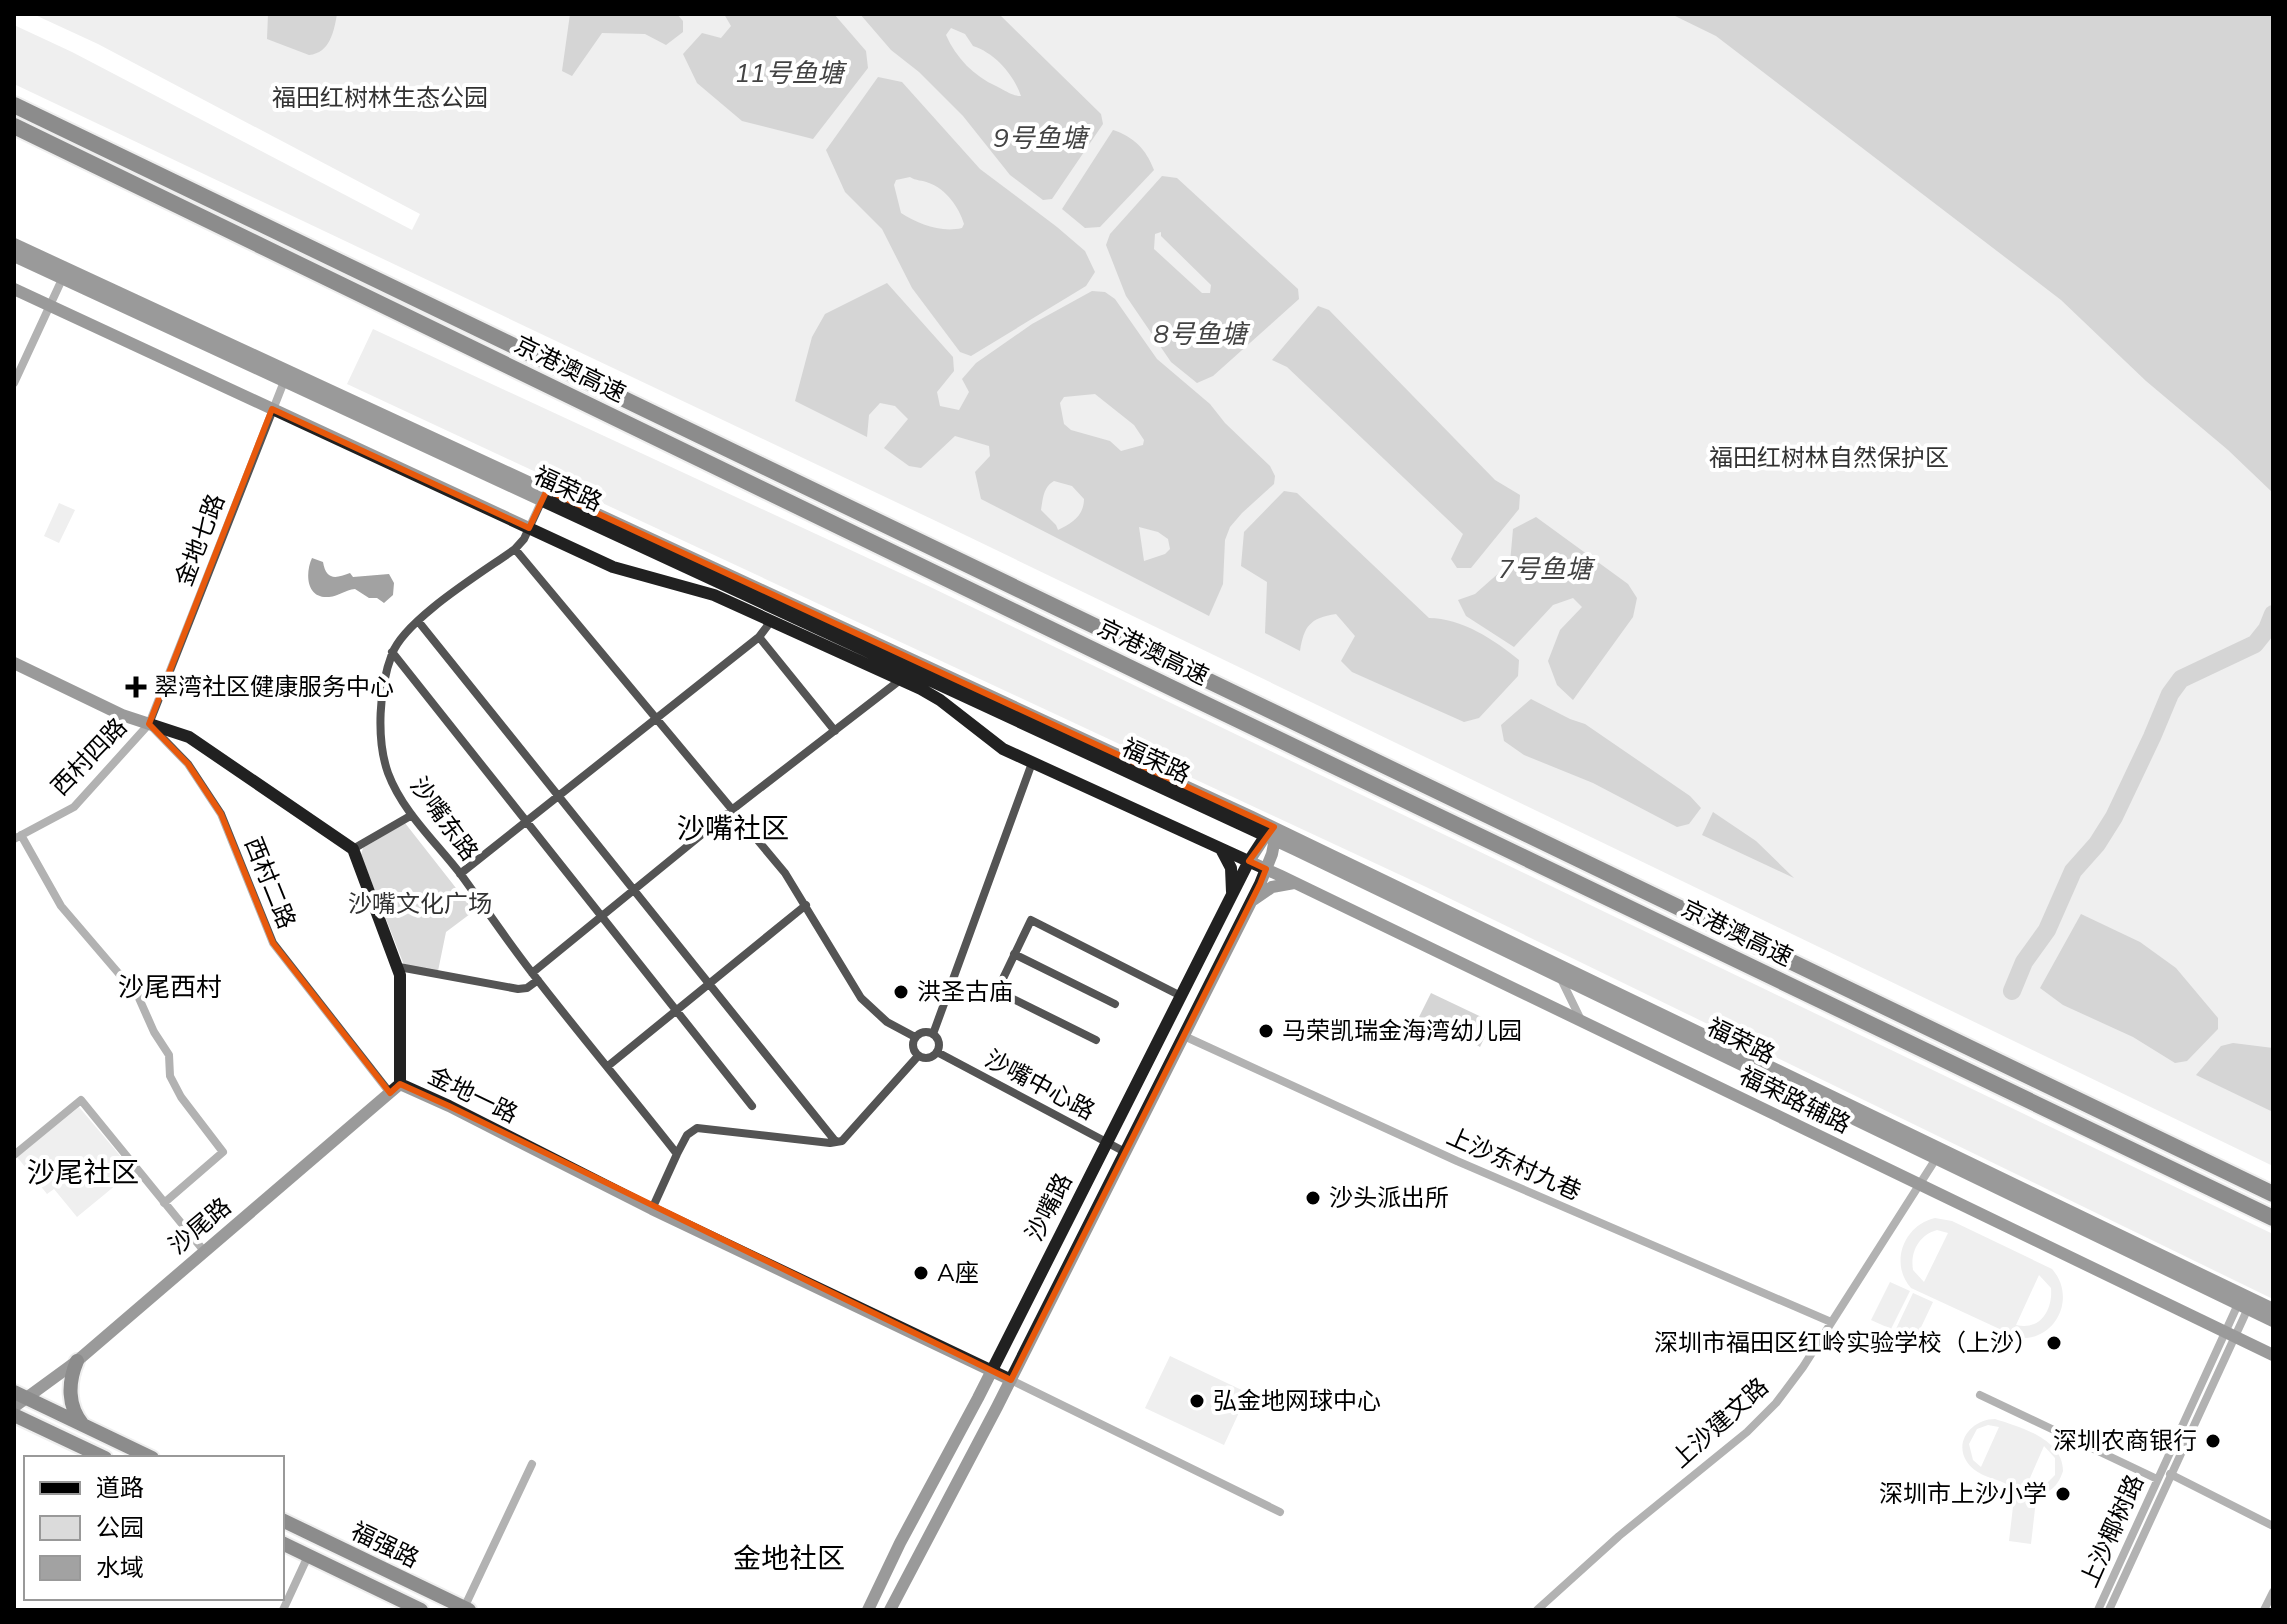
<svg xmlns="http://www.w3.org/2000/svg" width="2287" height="1624" viewBox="0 0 2287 1624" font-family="Mulish,'Noto Sans SC',sans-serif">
<rect width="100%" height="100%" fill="#fff"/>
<!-- green -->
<path fill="#dbdbdb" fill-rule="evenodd" d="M33,14H2273V1166L938,522L14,84V25L72,52L412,230L420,214L98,44Z
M373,329L924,584L2273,1234V1299L1424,886L347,384Z
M59,503L75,510L59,543L44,536Z
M405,823L474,911L446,932L438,971L404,965L361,855L363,848Z
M79,1107L133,1171L77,1217L54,1189L47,1194L17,1157Z
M1935,1218L1952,1221L2052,1269C2077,1297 2056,1341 2019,1338L1911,1288C1889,1263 1904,1225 1935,1218ZM1937,1230L1948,1233L1924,1282L1913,1270C1910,1252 1919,1235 1937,1230ZM2039,1275L2051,1288C2053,1310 2040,1331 2016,1325Z
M1890,1282L1910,1291L1891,1329L1871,1320Z
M1913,1293L1933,1302L1915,1340L1895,1331Z
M1170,1356L1248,1393L1224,1445L1145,1408Z
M1995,1419C2020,1427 2063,1439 2063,1471C2052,1506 2024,1492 2000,1481C1988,1477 1974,1473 1967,1462C1953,1441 1973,1419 1995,1419ZM1988,1425L1999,1427L1981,1467L1973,1460L1969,1444L1977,1429ZM2044,1446L2055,1458V1475L2043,1487H2026Z
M2014,1498L2036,1500L2031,1544L2009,1541Z"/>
<!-- water -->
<path fill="#a2a2a2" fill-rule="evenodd" d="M268,14H337C334,31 330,53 309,55L267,39Z
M570,14H677L683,21V32L666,45L645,34L602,33L572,76L562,71Z
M724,14H834L866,51L868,68L813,139L742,121L697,83L683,54L702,33L721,38L731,26Z
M860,14H999L1101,114L1103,124L1052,199L1043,200L1010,175L963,116L919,72L891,50ZM951,28L965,34L973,46C995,53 1014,75 1021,96C1011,96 1005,90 996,86C974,76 956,58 946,35Z
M1671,14H2273V493L2228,450L2146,381L2061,300L1716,36Z
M878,77L902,82L980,169L1057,227L1085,251L1095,272L1086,286L971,356L960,352L912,288L882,229L845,192L826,150ZM910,177C916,181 922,180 929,183C946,189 959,207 964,224L962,228C941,233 918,224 901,213L894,185L896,180Z
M1113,130C1134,137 1146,149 1154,170L1100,227L1085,228L1062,209Z
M1162,176L1177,178L1298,289L1299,299L1213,376L1197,383L1171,362L1126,296L1106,245L1110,234ZM1161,232V236L1211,285L1210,293H1202L1154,249L1155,234Z
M887,283L953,357L954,371L937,392L940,406L959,410L969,392L962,379L976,363L1032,324L1092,291L1105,292L1115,299L1157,359L1210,404L1225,423L1270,466L1275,476L1274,484L1242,513L1230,527L1225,540L1223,584L1209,616L981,499L975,472L990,456L989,446L955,436L921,468L909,466L884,448L908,419L895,406L880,403L869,415L867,437L795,401L812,337L825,314ZM1095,394L1134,425L1144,440L1143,445L1121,451L1110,441L1071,430L1064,424L1060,403L1064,397ZM1054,481L1072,486L1084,499C1084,516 1071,524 1058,530L1056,525L1041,510C1043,499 1043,487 1054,481ZM1139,527L1158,532L1168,539L1170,549L1165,554L1144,561Z
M1318,306L1329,310L1495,480L1520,495L1519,509L1471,568H1457L1451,559L1463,534L1287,367L1272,360Z
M1284,491L1297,493L1429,618C1461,618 1495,640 1519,660L1518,676L1479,718L1464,722L1352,672L1341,661L1355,636L1336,614C1310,618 1304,626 1300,651L1265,633L1267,582L1241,566L1244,532Z
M1536,517L1628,584L1637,598L1633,617L1573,700L1557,685L1548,661L1560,630L1582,607L1573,598L1553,605L1514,647L1466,616L1458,600L1475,594L1510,563L1513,529Z
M312,558L323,562C326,580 335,579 350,573L353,577L389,574L394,583L393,595L384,603L377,598H369L355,589C345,590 339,596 329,597C306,599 305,573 312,558Z
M1531,699L1570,719L1585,724L1690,796L1701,808L1689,824L1677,827L1593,783L1524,755L1504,741L1501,725Z
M1713,812L1756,841L1794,878L1702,835Z
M2081,914L2140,942L2176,968L2218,1018V1029L2187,1061L2175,1063L2133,1037L2063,1005L2040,988Z
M1431,993L1492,1022L1480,1047C1469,1041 1462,1032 1452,1027C1441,1022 1430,1023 1419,1017Z
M2233,1043L2273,1048V1112L2196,1075L2221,1046Z"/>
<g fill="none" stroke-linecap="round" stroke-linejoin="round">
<!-- river -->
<path stroke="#a2a2a2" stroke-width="18" d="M2012,991L2024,962L2047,930L2073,871L2097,844L2114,817L2152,737L2170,694L2181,679L2255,644L2267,629L2273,614"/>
<!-- primary casing -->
<g stroke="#dbdbdb" stroke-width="18">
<path id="primary" d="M77,1361C68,1382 67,1406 83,1425
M14,1392L152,1458
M14,1415L105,1458
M282,1520L469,1610
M282,1543L421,1610"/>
</g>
<!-- highway casing -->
<g stroke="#dbdbdb" stroke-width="20">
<path id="highway" d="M14,105L2273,1194
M14,126L1176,690L2273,1218"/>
</g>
<!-- street -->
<path stroke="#545454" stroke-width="8" d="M14,383L64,275
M543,498L524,539L515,549C483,572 405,619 392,654C379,688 376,739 388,773C403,813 437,843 462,876C486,909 508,942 533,974C580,1035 630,1094 677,1154L652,1209
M515,549L785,873L861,998L887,1022L915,1037
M418,621L836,1142
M759,637L835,731
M392,652L752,1106
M151,726L188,764L221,814L273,943L390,1093
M21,835L61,906L138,996L154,1032L169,1055L170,1076L181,1097L223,1152L164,1203
M14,839L74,807L149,724L285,379
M353,849L412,815
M460,874L759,637L771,621
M1014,954L1115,1004
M399,967L518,989L527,988L538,980
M532,973L733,809L904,677
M1561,979L1581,1020
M913 1045a13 13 0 1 1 26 0a13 13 0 1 1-26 0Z
M933,1034L1032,763
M1184,1036L1457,1161L1831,1322
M1096,1040L997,991L1031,920L1181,996
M937,1052L1125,1152
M608,1066L806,905
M677,1154L687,1135L697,1128L830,1143L842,1141L918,1056
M14,1155L81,1100L204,1251
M1011,1380L1280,1512
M1980,1395L2157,1479
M2170,1474L2273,1526
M464,1608L532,1464
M283,1610L308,1556
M1537,1610L1619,1536L1747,1432L1776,1403L1803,1367L1937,1157
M2098,1610L2239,1302
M2109,1610L2249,1306
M2264,1610L2273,1592"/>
<!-- secondary -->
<path stroke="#212121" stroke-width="12" d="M14,244L1252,817L2273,1309
M14,256L1296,850L2273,1321
M14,289L613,567L714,595L921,689L940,700L1003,749L1281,876L2273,1355
M14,663L122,715L189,737L353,849L400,975V1084
M1221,849L1231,868L1232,892
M1253,900L1272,887L1294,883
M400,1084L449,1106L652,1209L1011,1380
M14,1407L77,1361L400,1084
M868,1610L900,1543L978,1398L1249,861L1268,832
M890,1610L997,1407L1260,884L1272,854L1276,833"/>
<!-- primary -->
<use href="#primary" stroke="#000" stroke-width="14"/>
<!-- highway -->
<use href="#highway" stroke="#000" stroke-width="16"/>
</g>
<!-- marked area -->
<path d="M0 0H2287V1624H0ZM272,409L529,528L547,490L1274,827L1249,861L1266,869L1260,884L1011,1380L449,1106L400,1084L390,1093L273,943L221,814L188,764L149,724Z" fill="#fff" fill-opacity=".55" fill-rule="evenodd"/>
<path fill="none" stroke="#e8590c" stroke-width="6" stroke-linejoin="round" d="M272,409L529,528L547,490L1274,827L1249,861L1266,869L1260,884L1011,1380L449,1106L400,1084L390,1093L273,943L221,814L188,764L149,724Z"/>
<!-- markers -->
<g fill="#000" stroke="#fff" stroke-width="3">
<path d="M132 675h8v8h8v8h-8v8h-8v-8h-8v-8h8z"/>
<circle cx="901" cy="992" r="8"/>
<circle cx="1266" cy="1031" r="8"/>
<circle cx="1313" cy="1198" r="8"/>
<circle cx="921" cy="1273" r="8"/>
<circle cx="2054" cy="1343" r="8"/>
<circle cx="1197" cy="1401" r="8"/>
<circle cx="2213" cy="1441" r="8"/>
<circle cx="2063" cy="1494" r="8"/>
</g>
<g text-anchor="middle" stroke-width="8" stroke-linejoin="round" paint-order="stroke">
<!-- park labels -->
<g font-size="24" fill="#323232" stroke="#fff">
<text x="380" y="106">福田红树林生态公园</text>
<text x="1829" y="466">福田红树林自然保护区</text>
<text x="420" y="912">沙嘴文化广场</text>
</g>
<!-- street labels -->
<g font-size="24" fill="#000" stroke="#fff">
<text transform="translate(570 369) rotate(26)" y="8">京港澳高速</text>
<text transform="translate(568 489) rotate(25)" y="8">福荣路</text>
<text transform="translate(200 540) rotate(-69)" y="8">金地七路</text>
<text transform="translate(1153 652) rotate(26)" y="8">京港澳高速</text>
<text transform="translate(89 757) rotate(-46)" y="8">西村四路</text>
<text transform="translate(1156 761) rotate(25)" y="8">福荣路</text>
<text transform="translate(444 819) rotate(54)" y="8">沙嘴东路</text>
<text transform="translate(270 883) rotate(68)" y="8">西村二路</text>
<text transform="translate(1737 933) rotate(26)" y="8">京港澳高速</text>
<text transform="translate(1741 1041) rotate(26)" y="8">福荣路</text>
<text transform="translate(1040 1085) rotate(28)" y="8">沙嘴中心路</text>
<text transform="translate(473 1095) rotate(26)" y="8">金地一路</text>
<text transform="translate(1795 1100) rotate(26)" y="8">福荣路辅路</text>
<text transform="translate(1514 1164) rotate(24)" y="8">上沙东村九巷</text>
<text transform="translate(1049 1207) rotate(-63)" y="8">沙嘴路</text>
<text transform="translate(200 1226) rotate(-40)" y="8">沙尾路</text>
<text transform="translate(1720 1423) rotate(-42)" y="8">上沙建文路</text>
<text transform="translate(2112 1531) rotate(-66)" y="8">上沙椰树路</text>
<text transform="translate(385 1545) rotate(26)" y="8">福强路</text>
</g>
<!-- poi labels -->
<g font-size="24" fill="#000" stroke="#fff" text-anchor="start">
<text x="154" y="695">翠湾社区健康服务中心</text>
<text x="917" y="1000">洪圣古庙</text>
<text x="1282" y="1039">马荣凯瑞金海湾幼儿园</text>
<text x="1329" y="1206">沙头派出所</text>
<text x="937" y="1281">A座</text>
<text x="2038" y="1351" text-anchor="end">深圳市福田区红岭实验学校（上沙）</text>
<text x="1213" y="1409">弘金地网球中心</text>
<text x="2197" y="1449" text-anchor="end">深圳农商银行</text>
<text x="2047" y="1502" text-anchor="end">深圳市上沙小学</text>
</g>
<!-- water labels -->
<g font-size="26" font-style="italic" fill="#434343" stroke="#fff">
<text x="789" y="82">11号鱼塘</text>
<text x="1040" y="147">9号鱼塘</text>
<text x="1200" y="343">8号鱼塘</text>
<text x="1545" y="578">7号鱼塘</text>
</g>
<!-- neighbourhood labels -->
<g font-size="26" fill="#000" stroke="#fff">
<text x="170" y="996">沙尾西村</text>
</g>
<!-- quarter labels -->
<g font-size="28" fill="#000" stroke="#fff">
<text x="733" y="838">沙嘴社区</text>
<text x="83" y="1182">沙尾社区</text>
<text x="789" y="1568">金地社区</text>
</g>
</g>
<!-- border -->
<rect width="2287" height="1624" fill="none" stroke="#000000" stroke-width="32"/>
<!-- legend -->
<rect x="24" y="1456" width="260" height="144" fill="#ffffff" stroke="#999999" stroke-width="2"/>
<rect x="40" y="1482" width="40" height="12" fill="#000000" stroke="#999999" stroke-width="2"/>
<text x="96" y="1496" font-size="24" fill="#000000">道路</text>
<rect x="40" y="1516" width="40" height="24" fill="#dbdbdb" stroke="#999999" stroke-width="2"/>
<text x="96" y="1536" font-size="24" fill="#000000">公园</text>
<rect x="40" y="1556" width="40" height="24" fill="#a2a2a2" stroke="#999999" stroke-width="2"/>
<text x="96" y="1576" font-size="24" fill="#000000">水域</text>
</svg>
